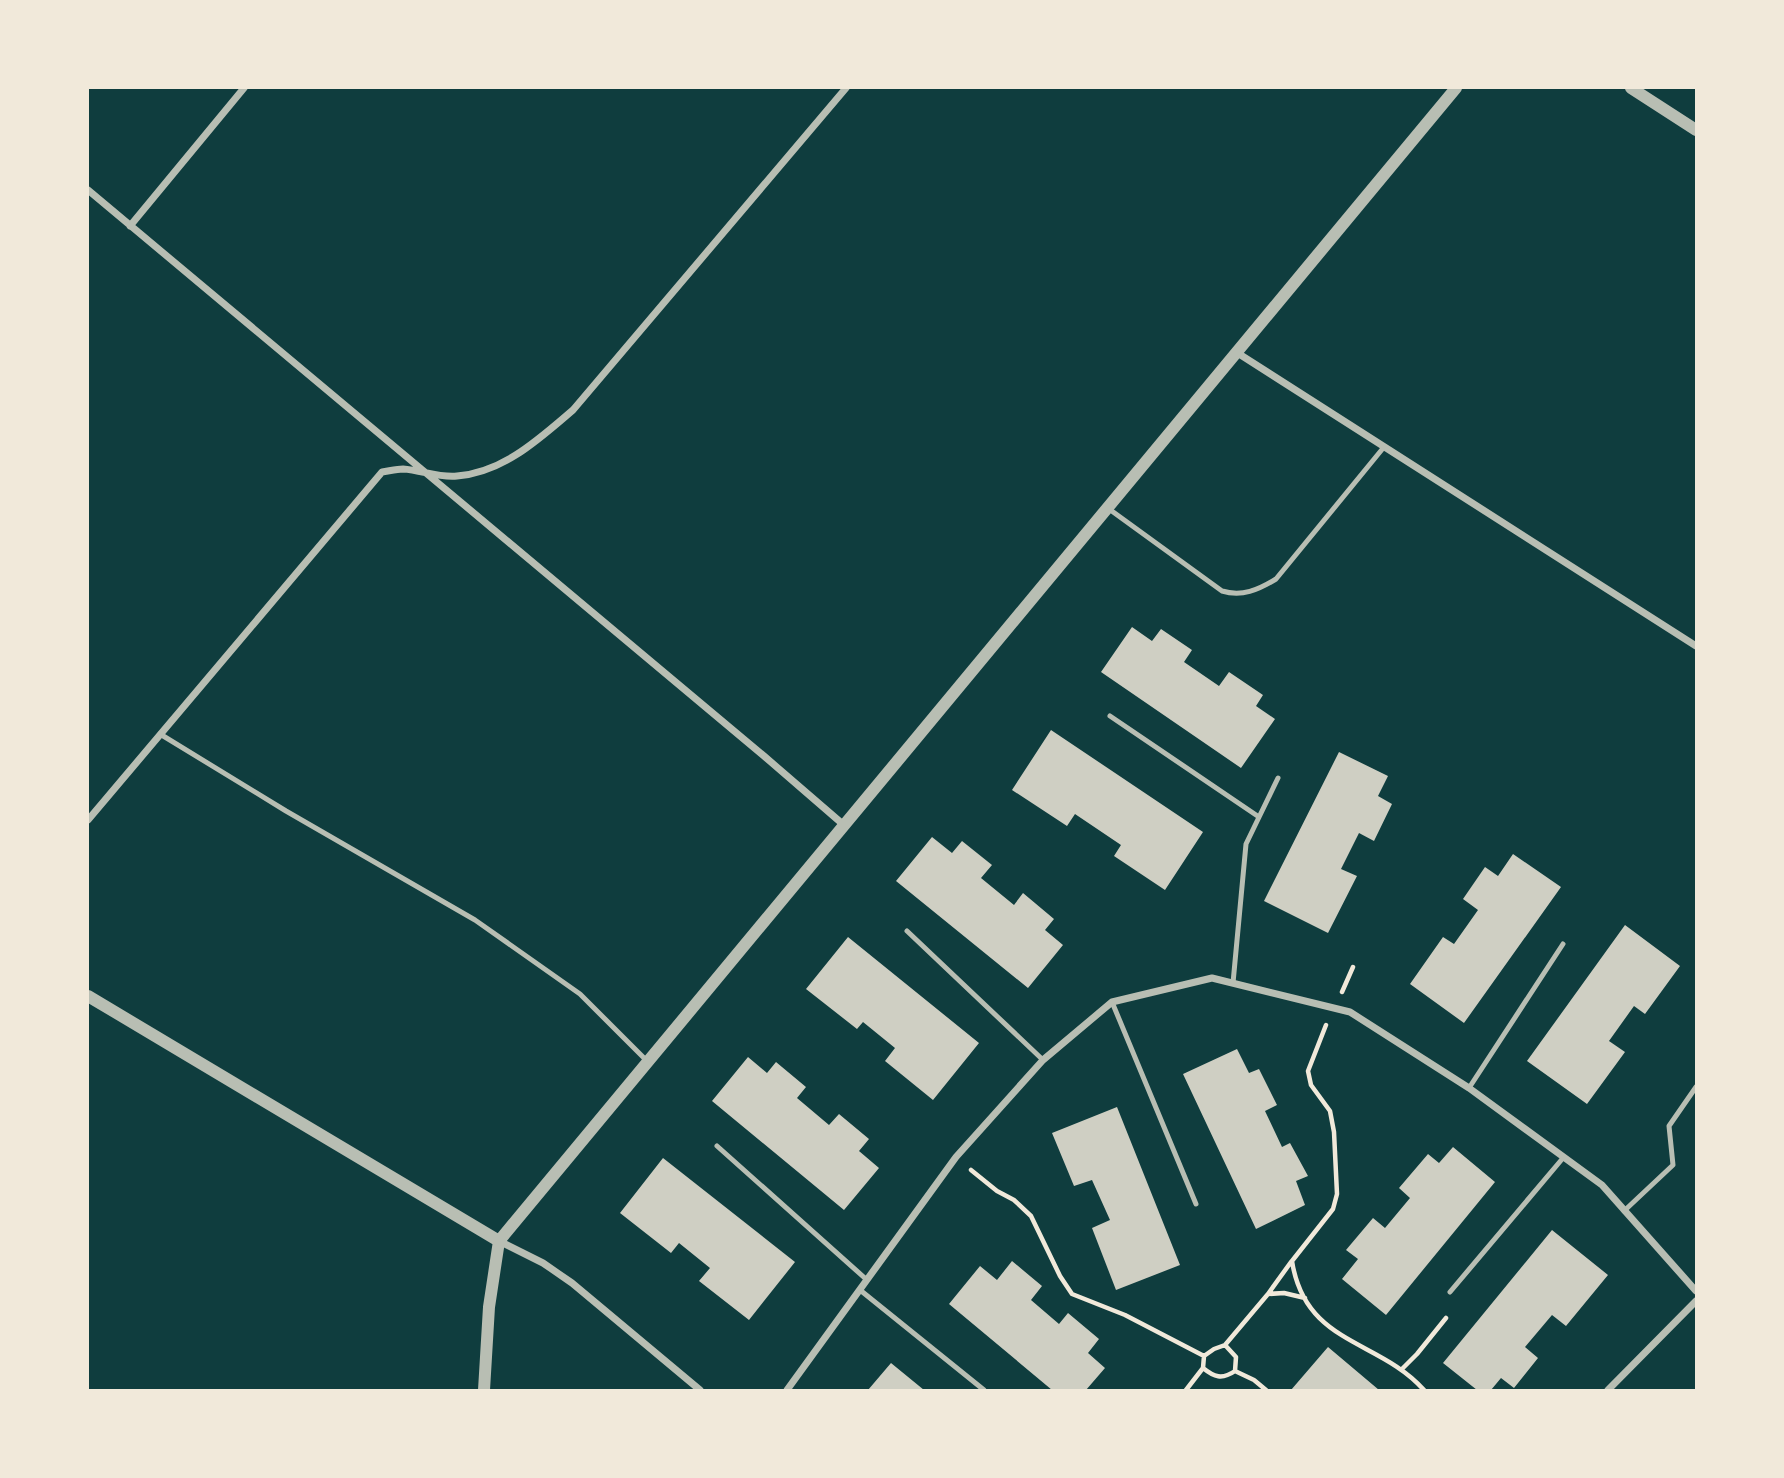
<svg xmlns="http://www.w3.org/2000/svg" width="1784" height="1478" viewBox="0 0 1784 1478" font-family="Lato,sans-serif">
<rect width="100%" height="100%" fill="#0f3d3e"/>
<!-- building -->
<path fill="#cfcfc3" d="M1132,627L1152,641L1161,629L1192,650L1184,662L1219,686L1229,672L1263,695L1256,706L1275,719L1241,768L1101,672Z
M1051,730L1203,832L1165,890L1114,856L1121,845L1075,814L1067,826L1012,790Z
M1339,752L1388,776L1378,796L1392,804L1374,841L1359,833L1341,869L1357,876L1328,933L1264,901Z
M932,837L952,853L962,841L992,865L981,878L1014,905L1023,893L1054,919L1045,930L1063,945L1028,988L896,881Z
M1513,854L1561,887L1464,1023L1410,984L1443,937L1454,944L1478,910L1463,899L1485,867L1498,876Z
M1625,925L1680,966L1645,1014L1634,1006L1609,1041L1625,1052L1587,1104L1527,1061Z
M848,937L979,1043L933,1100L885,1061L895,1048L863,1022L857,1029L806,989Z
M1237,1049L1249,1073L1259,1069L1277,1105L1265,1111L1282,1147L1290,1143L1308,1176L1296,1181L1305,1205L1256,1229L1183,1074Z
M748,1057L767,1073L776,1062L806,1087L797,1098L829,1125L839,1114L869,1139L859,1151L879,1168L844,1210L712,1101Z
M1117,1107L1180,1265L1116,1290L1092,1228L1110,1220L1092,1180L1074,1186L1052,1133Z
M1453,1147L1495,1182L1386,1315L1342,1279L1358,1259L1346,1250L1373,1218L1385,1228L1410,1198L1399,1188L1428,1154L1439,1163Z
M663,1158L795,1262L749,1320L699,1281L710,1268L679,1243L671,1253L620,1213Z
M1552,1230L1608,1275L1566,1326L1552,1315L1525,1347L1538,1358L1514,1388L1501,1378L1491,1390H1477L1443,1363Z
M1012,1261L1042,1286L1031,1300L1059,1324L1068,1313L1099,1339L1088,1353L1105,1368L1086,1390H1052L949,1304L980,1266L997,1280Z
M1328,1347L1379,1390H1291Z
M891,1363L924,1390H868Z"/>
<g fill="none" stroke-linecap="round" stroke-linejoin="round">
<!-- path -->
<path stroke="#f1e9da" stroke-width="4.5" d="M1342,992L1353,967
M1326,1025L1308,1071L1311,1085L1330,1111L1334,1132L1337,1194L1333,1209L1292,1261C1305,1345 1379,1339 1424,1390
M971,1170L997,1191L1014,1200L1031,1216L1060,1276L1072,1294L1125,1315L1204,1356
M1291,1262L1268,1294L1284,1293L1305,1298
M1225,1345L1236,1357L1235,1371C1222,1380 1214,1377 1203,1368L1204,1356L1214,1349L1225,1345L1268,1294
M1402,1369L1417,1354L1446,1318
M1235,1371L1254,1380L1266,1390
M1186,1390L1203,1368"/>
<!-- service -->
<path stroke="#b8beb3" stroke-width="5" d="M1109,509L1222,591C1242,597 1258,590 1276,579L1384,447
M1110,716L1259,817
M160,734L286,811L475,920L580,994L648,1062
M907,931L1043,1060
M1233,983L1246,844L1278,778
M1112,1002L1196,1204
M1469,1088L1563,944
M717,1146L867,1280
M1624,1211L1673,1165L1669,1126L1696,1087
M860,1290L984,1390
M1450,1292L1563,1158"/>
<!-- minor -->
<path stroke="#b8beb3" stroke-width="7" d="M88,190L764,756L845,826
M130,226L244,88
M1236,352L1696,646
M88,820L382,472C389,471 397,469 403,469C421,470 439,478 457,476C504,472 539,439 573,410L846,88
M499,1241L543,1263L572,1283L700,1390
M787,1390L956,1157L1043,1060L1112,1002L1212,978L1350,1012L1469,1088L1602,1185L1696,1291
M1608,1390L1696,1301"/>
<!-- tertiary -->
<path stroke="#b8beb3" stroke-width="12" d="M1631,88L1696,130
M88,996L499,1241
M499,1241L1456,88
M484,1390L489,1307L499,1241"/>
</g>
<!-- border -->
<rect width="1784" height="1478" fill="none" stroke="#f1e9da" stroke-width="178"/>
</svg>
